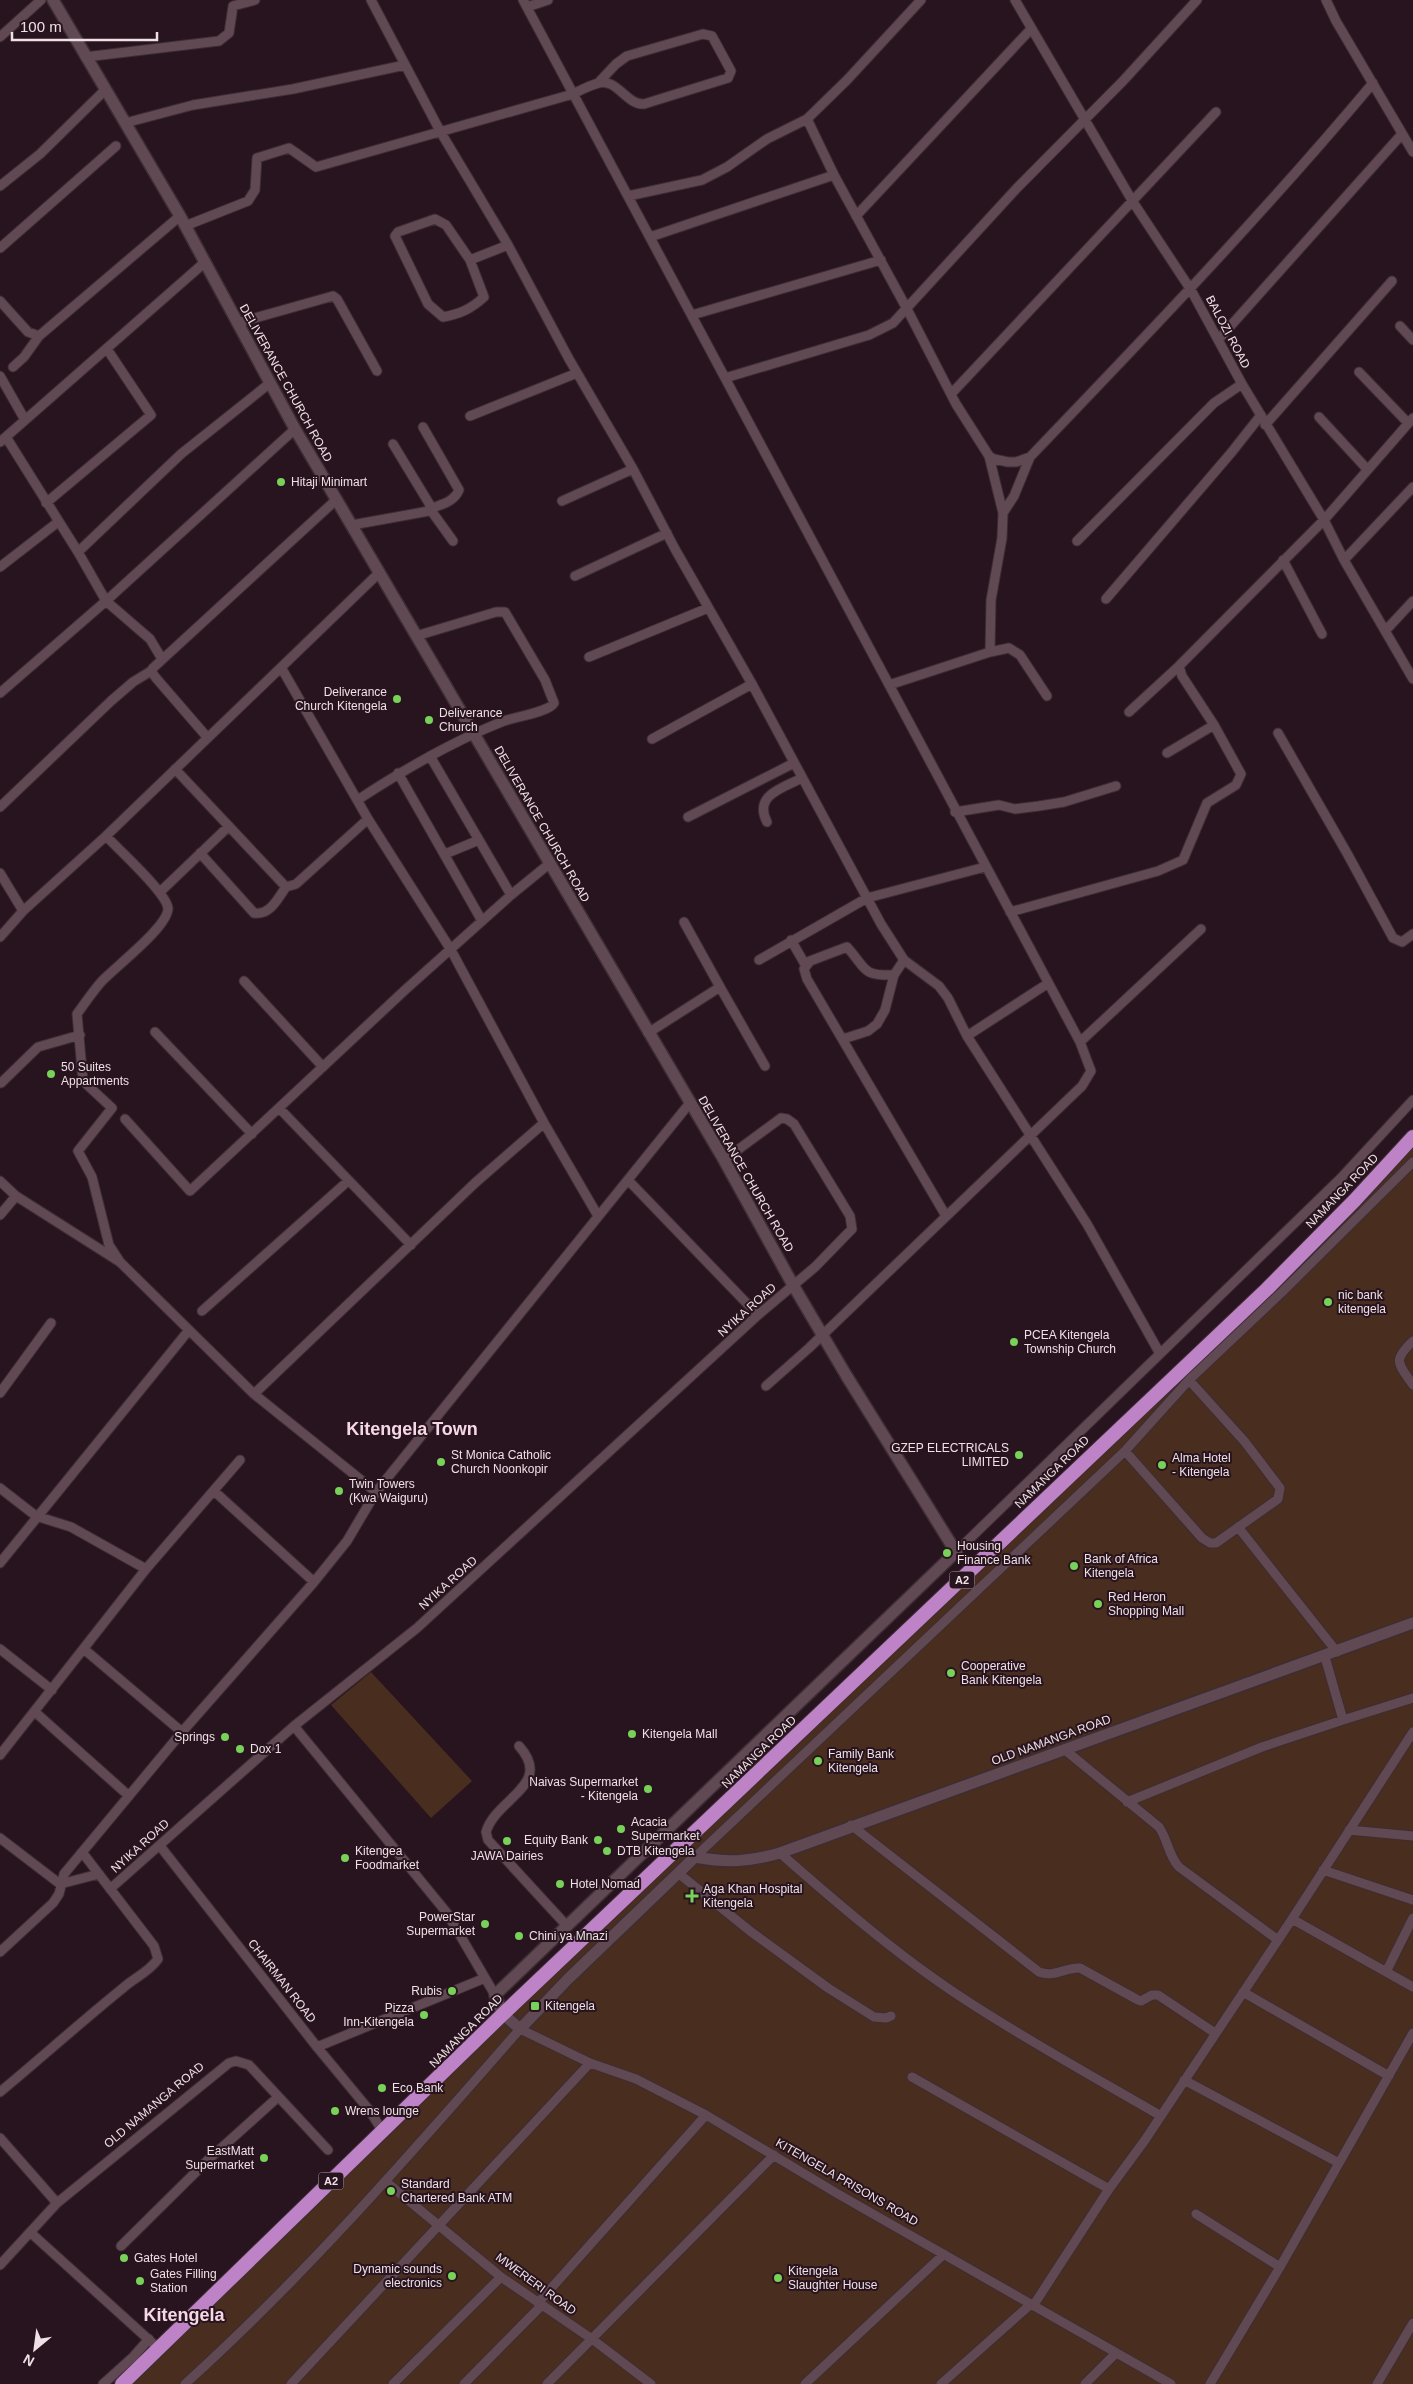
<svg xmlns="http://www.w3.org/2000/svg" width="1413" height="2384" viewBox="0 0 1413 2384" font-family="Helvetica,sans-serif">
<rect width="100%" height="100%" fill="#28141e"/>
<!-- green -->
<path fill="#492d1e" d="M1413,1140V2384H122Z
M371,1672L472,1781L431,1818L331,1705Z"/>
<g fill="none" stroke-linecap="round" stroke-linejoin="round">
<!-- minor casing -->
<g stroke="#3d2e34" stroke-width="11">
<path id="minor" d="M371,0L440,131L508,245L569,359L633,469L675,549L752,684L881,924L904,960L894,975L885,1010L877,1024L868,1031L843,1039
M523,0L1080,1042L1091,1071L1082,1086L809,1348L766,1386
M1015,0L1133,202L1191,290L1242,384L1324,520L1344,560L1413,679
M1326,0L1336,21L1413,152
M527,7L548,0
M0,37L41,0
M85,57L219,41L229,33L233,6L255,0
M807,119L834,175L907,309L956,404L989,456L994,459L1008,462H1016L1030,457C1147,335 1264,213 1373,83
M125,123L193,105L293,89L405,65
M0,186L40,154L105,90
M628,196L702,180L727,167L767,139L807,119L847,80L921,0
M856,216L1031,29
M185,226L248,201L255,190L257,158L289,148L316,167L573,94C581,90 590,85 599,83C617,78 626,105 644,104L728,78L731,71L712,36L703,34L627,56L616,64L599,82
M650,237L834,175
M0,248L116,146
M470,260L446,225L435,219L398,232L395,236L428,304L443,317C460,314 471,309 484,297L470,260L508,245
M0,301L28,332L39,336L180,216
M692,315L881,260
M237,323L333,296L337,299L377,371
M1400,326L1413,340
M1218,340L1402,134
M13,367L24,357L39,336
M1359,372L1408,423
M0,376L25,420
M725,378L869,335L893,323L1017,188L1123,81L1197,0
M952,393L1216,112
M470,416L577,373
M1319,417L1367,469
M1265,425L1392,281
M423,427L459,490C454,502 442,504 430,509L453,541
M6,437L78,552L106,601L150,639L162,659
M0,442L204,263
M989,456L1003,513L1002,538L991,600L990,652
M562,501L633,469
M46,503L151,415L107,349
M1003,513L1014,496L1030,457
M352,525L429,511L430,505L393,444
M1077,541L1214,403L1242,384
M78,552L181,454L270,383
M1283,560L1322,634
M1344,560L1413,487
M0,567L58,522
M575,576L667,533
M1106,599L1231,453L1261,415
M1386,630L1413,601
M589,657L708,608
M282,669L368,819L451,950L544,1123L598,1216
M889,685L990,652L1009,648L1020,655L1047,696
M0,693L106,601L295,429
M1129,712L1179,666
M1278,733L1348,855L1393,938L1402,942L1413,934
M207,737L156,678L151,671L153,668L337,499
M652,739L752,684
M1167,753L1214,725
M430,756L511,895
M175,769L286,887L296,884L368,819
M398,773L482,921
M359,799C405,769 453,741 504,721C515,717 549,712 554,703L545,680L505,612H496L416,636
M0,807L111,701L133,682L151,671
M955,812L999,805L1015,809L1039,806L1064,802L1116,786
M688,817L794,763
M767,822C753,795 783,788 802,778
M106,836C118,849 166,892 168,908C169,926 115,967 102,981C93,991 85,1003 77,1014L83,1081L112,1108L78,1151L92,1177L109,1245L120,1262
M200,853L254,913C270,916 278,898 286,887
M445,854L479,840
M0,873L23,911
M160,892L229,826
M1010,912L1158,871L1183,860L1207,803L1236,785L1241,774L1214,725L1182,676L1179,666L1324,520L1413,418
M684,922L720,987
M0,937L23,911L106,836L380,572
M791,940L806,966
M759,960L867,898L985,867
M904,960L939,986L948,998L967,1036L1087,1224L1159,1352
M894,975C861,976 867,969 847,947L810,961L804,969L807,979L946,1216
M244,981L323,1067
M155,1032L252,1134
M648,1033L720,987L765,1066
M967,1036L1047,984
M1080,1042L1201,929
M1,1083L38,1047L80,1035
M279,1108L411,1245
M125,1119L190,1191L405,990L511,895L549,864
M628,1180L758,1315
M0,1181L16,1196L120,1262L254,1394L376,1492
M0,1215L16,1196
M202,1311L348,1181
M1413,1341C1392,1361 1398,1363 1413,1385
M0,1393L51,1323
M254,1394L475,1183L544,1123
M1125,1451L1202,1538L1210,1543H1216L1278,1499L1280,1488L1245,1442L1189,1380
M0,1488L36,1516L71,1527L146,1569
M214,1491L314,1582
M1238,1527L1337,1652
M956,1552L1341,1178L1413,1100
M0,1563L189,1330
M0,1649L52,1690
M85,1650L182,1732
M35,1712L129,1796
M1343,1720L1413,1698
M294,1726L447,1913L495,1995
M519,1746C554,1785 496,1798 486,1832L488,1840L567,1926
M1065,1750L1159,1827C1168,1840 1168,1855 1179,1867L1278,1940
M0,1755L146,1569L240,1460
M1127,1802L1262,1747L1343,1720L1325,1657
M851,1825L1039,1972C1054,1978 1066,1967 1080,1968L1138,2000L1141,2001L1152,1995H1158L1215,2033
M1349,1830L1413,1836
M0,1838L60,1884L99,1874
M160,1846L317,2047L370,2111L383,2132
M780,1853C837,1903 897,1955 961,1997C1026,2040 1094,2077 1161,2116
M695,1857L1125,1451L1189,1380L1282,1292L1413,1162
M1323,1870L1413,1900
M678,1873L750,1931L828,1988L874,2017L886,2018L891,2016
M110,1889L294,1726L417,1628L758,1315L815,1267L852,1229L850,1216L794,1124L787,1119L781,1118L724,1160
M1292,1919L1413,1987
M0,1952L53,1903L59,1894L64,1874L182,1732L314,1582L347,1541L376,1492L689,1104
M1386,1972L1413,1918
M1243,1992L1389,2076
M317,2047L485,1978
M912,2077L1109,2189
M1184,2080L1339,2163
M0,2092C41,2058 81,2022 123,1988C134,1978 149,1972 158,1959L154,1946L82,1852
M0,2138L57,2203
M385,2181L501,2277L592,2339L651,2384
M1196,2214L1280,2267
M31,2233L158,2348
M121,2246L209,2159L277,2098
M0,2265L57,2203L229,2063L236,2061L249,2065L328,2150
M538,2303L706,2115
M1033,2306L1109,2189L1145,2140L1292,1919L1413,1732
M103,2384L133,2357L149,2339
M185,2384C306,2275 413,2151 520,2029L590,2063L636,2079L706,2115L838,2194L1171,2384
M291,2384L590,2063
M393,2384L501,2277
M464,2384L542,2305
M547,2384L774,2155
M805,2384L944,2254
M941,2384L1031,2304
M1085,2384L1116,2353
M1210,2384L1280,2267L1413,2033
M1377,2384L1413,2323"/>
</g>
<!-- tertiary casing -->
<g stroke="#3d2e34" stroke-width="14">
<path id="tertiary" d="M53,0L180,216L295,429L724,1160L793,1285L846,1375L956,1552L495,1995L503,2014L520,2029L568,1979L695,1857C728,1863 748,1862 780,1853L1413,1623"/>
</g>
<!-- trunk casing -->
<g stroke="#3d2e34" stroke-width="16">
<path id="trunk" d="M122,2384L503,2014L1267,1289L1355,1200L1413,1137"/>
</g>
<!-- minor -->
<use href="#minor" stroke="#614954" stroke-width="9"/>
<!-- tertiary -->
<use href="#tertiary" stroke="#614954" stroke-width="11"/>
<!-- trunk -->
<use href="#trunk" stroke="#be82c6" stroke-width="14"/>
</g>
<!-- markers -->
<g fill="#78d158" stroke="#28141e" stroke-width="2">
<circle cx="281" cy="482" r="5"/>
<circle cx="397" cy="699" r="5"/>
<circle cx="429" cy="720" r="5"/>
<circle cx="51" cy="1074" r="5"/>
<circle cx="1328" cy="1302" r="5"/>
<circle cx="1014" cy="1342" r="5"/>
<circle cx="1019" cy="1455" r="5"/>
<circle cx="441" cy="1462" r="5"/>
<circle cx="1162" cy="1465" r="5"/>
<circle cx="339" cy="1491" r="5"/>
<circle cx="947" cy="1553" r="5"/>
<circle cx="1074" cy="1566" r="5"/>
<circle cx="1098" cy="1604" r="5"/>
<circle cx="951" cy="1673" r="5"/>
<circle cx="632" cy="1734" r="5"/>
<circle cx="225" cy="1737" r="5"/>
<circle cx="240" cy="1749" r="5"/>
<circle cx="818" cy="1761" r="5"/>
<circle cx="648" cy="1789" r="5"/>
<circle cx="621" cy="1829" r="5"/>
<circle cx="598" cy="1840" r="5"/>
<circle cx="507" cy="1841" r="5"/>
<circle cx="607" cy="1851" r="5"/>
<circle cx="345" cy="1858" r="5"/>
<circle cx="560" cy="1884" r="5"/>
<path d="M689.5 1888.5h5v5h5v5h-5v5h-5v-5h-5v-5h5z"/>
<circle cx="485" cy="1924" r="5"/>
<circle cx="519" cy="1936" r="5"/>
<circle cx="452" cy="1991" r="5"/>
<rect x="530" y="2001" width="10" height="10" rx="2.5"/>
<circle cx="424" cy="2015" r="5"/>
<circle cx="382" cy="2088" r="5"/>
<circle cx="335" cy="2111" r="5"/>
<circle cx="264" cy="2158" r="5"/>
<circle cx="391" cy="2191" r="5"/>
<circle cx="124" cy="2258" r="5"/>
<circle cx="452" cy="2276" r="5"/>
<circle cx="778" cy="2278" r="5"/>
<circle cx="140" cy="2281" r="5"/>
</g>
<g text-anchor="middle" stroke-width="4" stroke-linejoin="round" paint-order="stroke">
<!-- shield labels -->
<g fill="#28141e" stroke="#b3a3aa" stroke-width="1">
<rect x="949.5" y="1571.5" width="25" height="17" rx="4"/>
<rect x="318.5" y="2172.5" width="25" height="17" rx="4"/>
</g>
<g font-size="11" font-weight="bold" fill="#efe0e6">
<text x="962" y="1584">A2</text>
<text x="331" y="2185">A2</text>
</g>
<!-- street labels -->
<g font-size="12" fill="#efe0e6" stroke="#28141e">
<text transform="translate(1228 332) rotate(62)" y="4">BALOZI ROAD</text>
<text transform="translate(286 383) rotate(61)" y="4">DELIVERANCE CHURCH ROAD</text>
<text transform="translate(542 824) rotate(60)" y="4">DELIVERANCE CHURCH ROAD</text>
<text transform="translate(746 1174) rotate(60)" y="4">DELIVERANCE CHURCH ROAD</text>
<text transform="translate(1342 1191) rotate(-46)" y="4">NAMANGA ROAD</text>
<text transform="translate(747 1310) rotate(-42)" y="4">NYIKA ROAD</text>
<text transform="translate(1052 1472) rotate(-44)" y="4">NAMANGA ROAD</text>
<text transform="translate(448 1583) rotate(-42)" y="4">NYIKA ROAD</text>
<text transform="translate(1051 1740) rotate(-20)" y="4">OLD NAMANGA ROAD</text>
<text transform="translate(759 1752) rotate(-44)" y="4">NAMANGA ROAD</text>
<text transform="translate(140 1846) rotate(-42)" y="4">NYIKA ROAD</text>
<text transform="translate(282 1981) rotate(52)" y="4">CHAIRMAN ROAD</text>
<text transform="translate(466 2031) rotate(-45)" y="4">NAMANGA ROAD</text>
<text transform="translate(154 2105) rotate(-40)" y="4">OLD NAMANGA ROAD</text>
<text transform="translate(847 2182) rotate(30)" y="4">KITENGELA PRISONS ROAD</text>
<text transform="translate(536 2284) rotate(36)" y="4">MWERERI ROAD</text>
</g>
<!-- poi labels -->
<g font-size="12" fill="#efe0e6" stroke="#28141e" text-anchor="start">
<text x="291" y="486">Hitaji Minimart</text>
<text x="387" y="696" text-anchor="end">Deliverance<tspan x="387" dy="14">Church Kitengela</tspan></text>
<text x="439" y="717">Deliverance<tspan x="439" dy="14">Church</tspan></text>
<text x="61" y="1071">50 Suites<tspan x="61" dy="14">Appartments</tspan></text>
<text x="1338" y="1299">nic bank<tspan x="1338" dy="14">kitengela</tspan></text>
<text x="1024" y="1339">PCEA Kitengela<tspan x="1024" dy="14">Township Church</tspan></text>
<text x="1009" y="1452" text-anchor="end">GZEP ELECTRICALS<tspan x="1009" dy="14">LIMITED</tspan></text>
<text x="451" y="1459">St Monica Catholic<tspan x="451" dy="14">Church Noonkopir</tspan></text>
<text x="1172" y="1462">Alma Hotel<tspan x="1172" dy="14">- Kitengela</tspan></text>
<text x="349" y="1488">Twin Towers<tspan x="349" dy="14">(Kwa Waiguru)</tspan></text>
<text x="957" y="1550">Housing<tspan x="957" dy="14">Finance Bank</tspan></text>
<text x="1084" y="1563">Bank of Africa<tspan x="1084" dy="14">Kitengela</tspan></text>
<text x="1108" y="1601">Red Heron<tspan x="1108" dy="14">Shopping Mall</tspan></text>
<text x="961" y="1670">Cooperative<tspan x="961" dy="14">Bank Kitengela</tspan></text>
<text x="642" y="1738">Kitengela Mall</text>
<text x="215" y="1741" text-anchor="end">Springs</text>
<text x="250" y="1753">Dox 1</text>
<text x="828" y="1758">Family Bank<tspan x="828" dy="14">Kitengela</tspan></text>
<text x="638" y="1786" text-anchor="end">Naivas Supermarket<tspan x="638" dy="14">- Kitengela</tspan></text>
<text x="631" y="1826">Acacia<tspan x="631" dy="14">Supermarket</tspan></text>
<text x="588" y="1844" text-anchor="end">Equity Bank</text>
<text x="355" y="1855">Kitengea<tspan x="355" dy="14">Foodmarket</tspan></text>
<text x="617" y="1855">DTB Kitengela</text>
<text x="507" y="1860" text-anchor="middle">JAWA Dairies</text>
<text x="570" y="1888">Hotel Nomad</text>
<text x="703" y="1893">Aga Khan Hospital<tspan x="703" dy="14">Kitengela</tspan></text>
<text x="475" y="1921" text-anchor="end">PowerStar<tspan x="475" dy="14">Supermarket</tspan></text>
<text x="529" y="1940">Chini ya Mnazi</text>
<text x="442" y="1995" text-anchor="end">Rubis</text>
<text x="545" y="2010">Kitengela</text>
<text x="414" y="2012" text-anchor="end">Pizza<tspan x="414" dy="14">Inn-Kitengela</tspan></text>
<text x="392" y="2092">Eco Bank</text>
<text x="345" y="2115">Wrens lounge</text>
<text x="254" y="2155" text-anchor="end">EastMatt<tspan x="254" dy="14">Supermarket</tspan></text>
<text x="401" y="2188">Standard<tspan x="401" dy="14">Chartered Bank ATM</tspan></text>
<text x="134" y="2262">Gates Hotel</text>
<text x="442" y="2273" text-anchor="end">Dynamic sounds<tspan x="442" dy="14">electronics</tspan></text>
<text x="788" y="2275">Kitengela<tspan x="788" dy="14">Slaughter House</tspan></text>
<text x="150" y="2278">Gates Filling<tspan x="150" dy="14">Station</tspan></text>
</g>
<!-- district labels -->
<g font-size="18" font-weight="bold" fill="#f6d8e5" stroke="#28141e">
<text x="412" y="1435">Kitengela Town</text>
<text x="184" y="2321">Kitengela</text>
</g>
</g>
<!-- north arrow -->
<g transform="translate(35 2349) rotate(209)" stroke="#28141e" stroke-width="4" paint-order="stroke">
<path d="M0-4L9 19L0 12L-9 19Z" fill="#efe0e6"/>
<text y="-8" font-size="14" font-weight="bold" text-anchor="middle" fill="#efe0e6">N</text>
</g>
<!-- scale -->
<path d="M12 32v8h145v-8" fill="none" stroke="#efe0e6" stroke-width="2.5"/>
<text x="20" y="32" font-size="15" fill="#efe0e6" stroke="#28141e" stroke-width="4" paint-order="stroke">100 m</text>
</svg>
